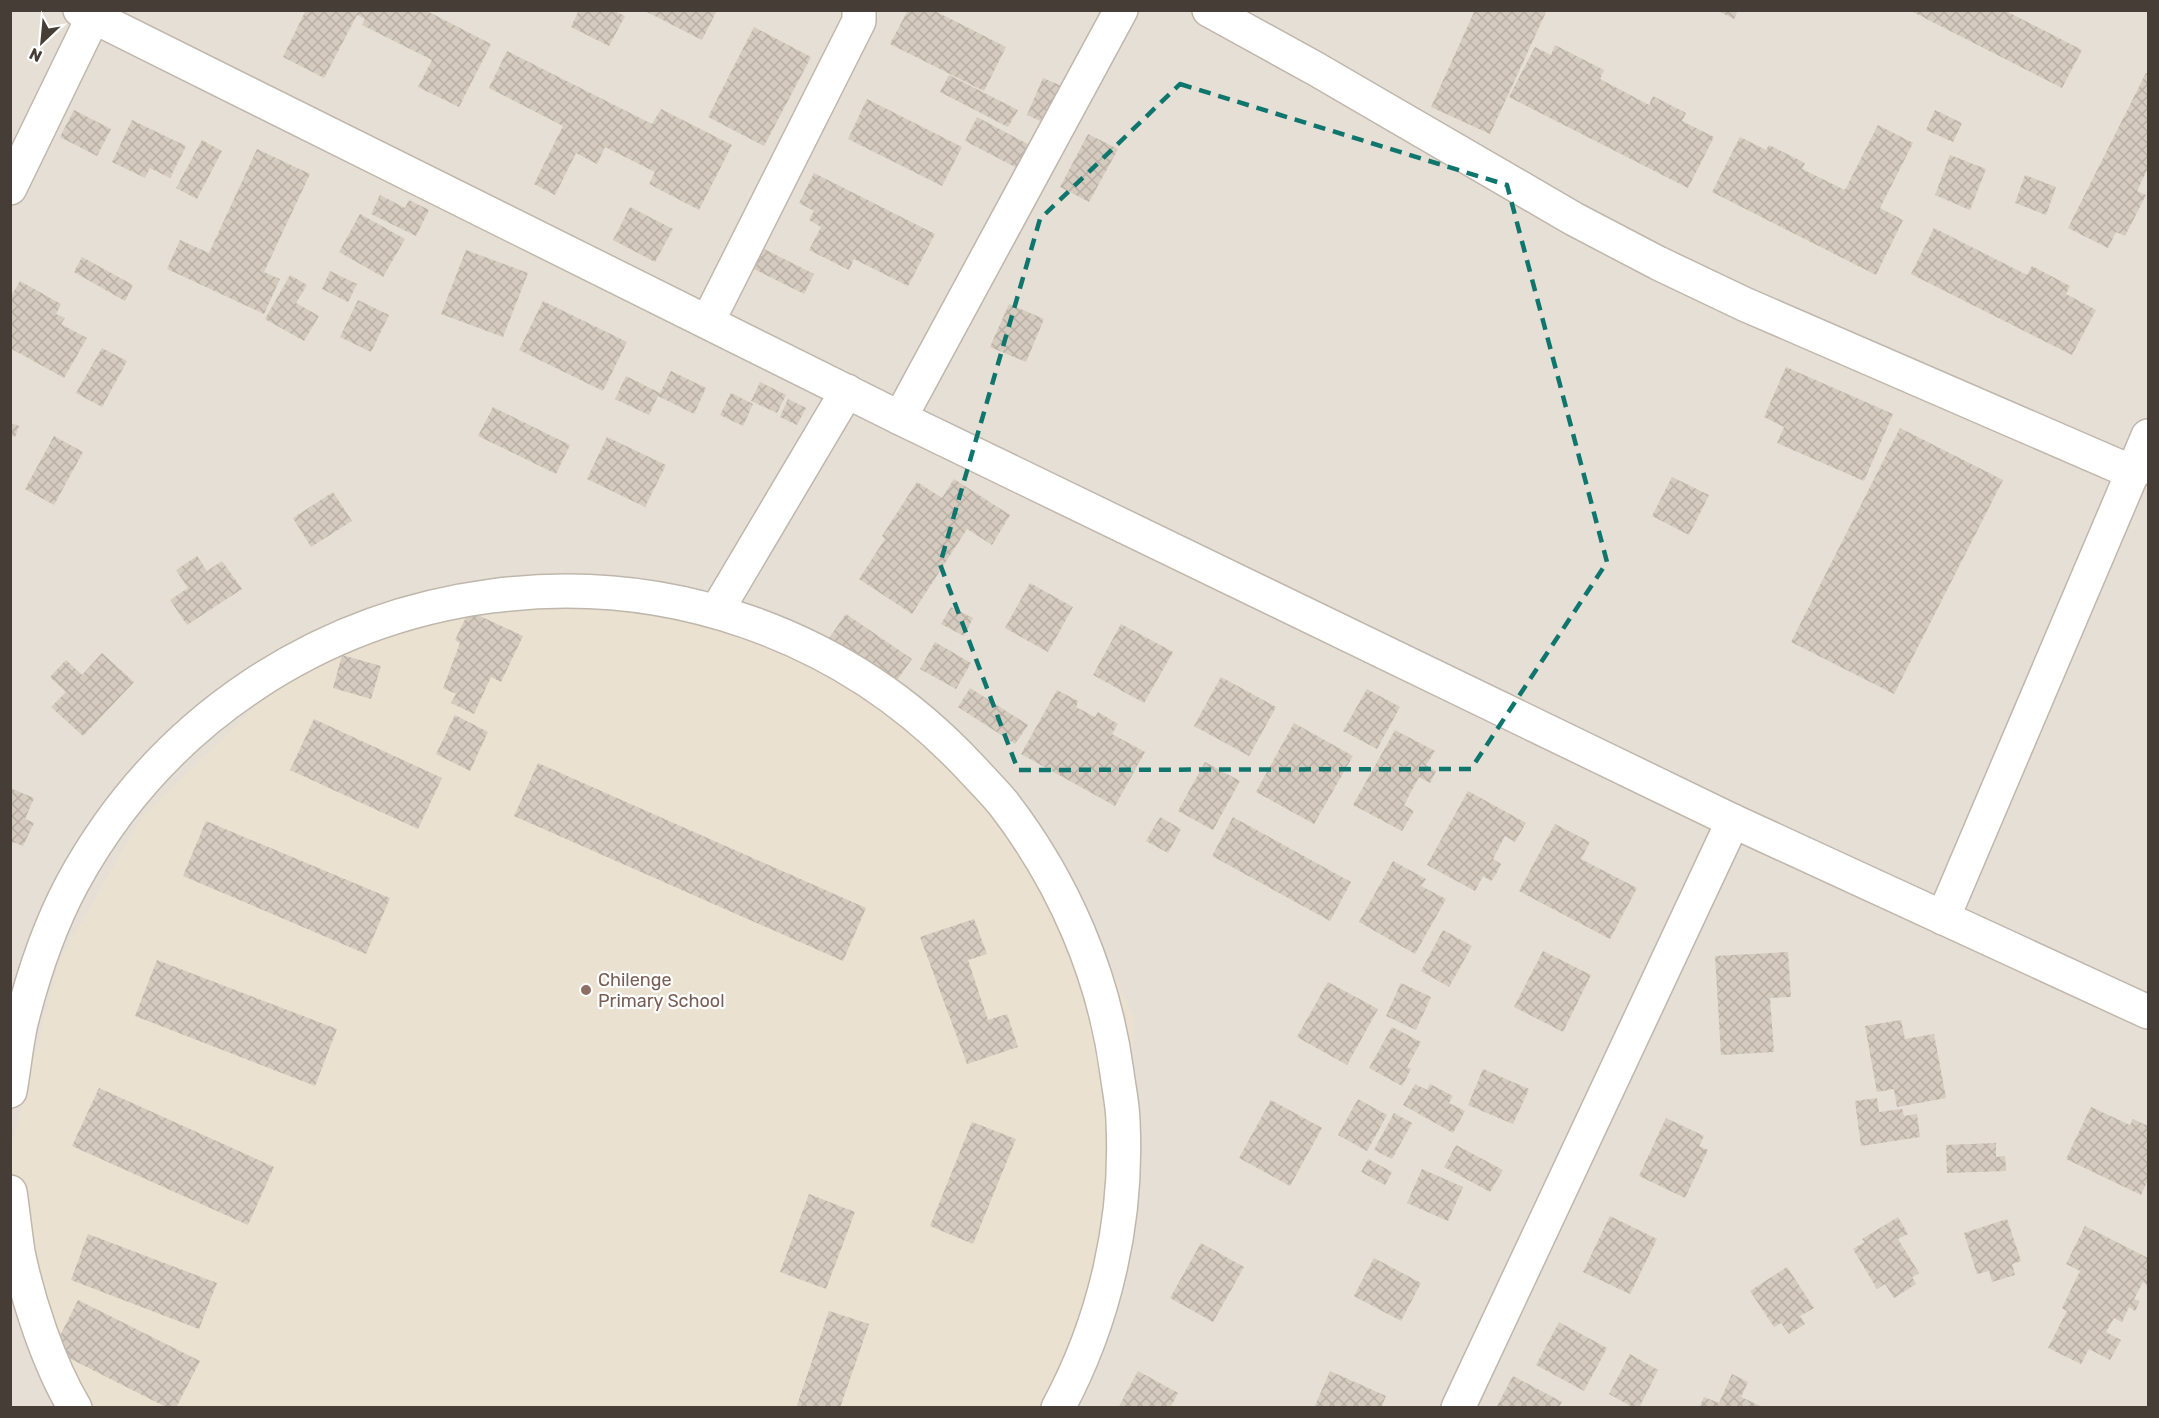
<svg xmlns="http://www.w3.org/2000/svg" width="2159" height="1418" viewBox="0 0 2159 1418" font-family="Rubik,sans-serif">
<defs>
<pattern id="building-cross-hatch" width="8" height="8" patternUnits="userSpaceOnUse" patternTransform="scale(1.5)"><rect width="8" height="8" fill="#d6cbbf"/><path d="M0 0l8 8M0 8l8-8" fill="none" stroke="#b9afa5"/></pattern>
</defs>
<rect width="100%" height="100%" fill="#f2ede6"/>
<!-- residential -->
<path fill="#e6dfd5" d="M11,11H2148V1407H11Z"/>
<!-- education -->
<path fill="#ebe1d1" d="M490,589L700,608L912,704L1052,843L1135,1020L1116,1250L1064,1407L65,1408L34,1366L11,1211V1148L59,961L142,817L284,679Z"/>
<!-- building -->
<path fill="url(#building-cross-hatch)" d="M306,10H425L491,44L459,107L418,87L432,60L362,25L365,19L357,15L324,78L283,57Z
M579,10H613L625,16L609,46L571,27Z
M643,10H717L702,40Z
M908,10H933L1006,47L984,91L890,44Z
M1475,10H1547L1490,134L1431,107Z
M1716,10H1738L1734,19Z
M1909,10H2004L2082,50L2062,88Z
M754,27L811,57L764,146L708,117Z
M1555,45L1604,70L1600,79L1649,105L1653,96L1686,113L1682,121L1714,137L1688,188L1509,97L1535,47L1551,55Z
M507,51L652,124L661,109L732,145L699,210L649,184L655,172L605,147L597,164L576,153L555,195L534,184L563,126L489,88Z
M2146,73L2148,74V168L2137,191L2146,195L2125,236L2116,232L2108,248L2068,228Z
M949,75L1018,110L1008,127L940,92Z
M1043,78L1064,87L1047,124L1027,115Z
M867,99L962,147L942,186L848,139Z
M74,110L111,129L97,156L60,137Z
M1935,110L1962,123L1953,142L1926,130Z
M977,117L1035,148L1023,171L965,141Z
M132,120L186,146L170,178L150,168L145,178L112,162Z
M1878,125L1913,143L1880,208L1903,220L1876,275L1712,192L1740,137L1766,150L1769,145L1805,163L1802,169L1845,190Z
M1088,134L1118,149L1089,202L1060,187Z
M202,140L222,151L197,199L176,188Z
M257,149L310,174L264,272L280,279L264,314L167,269L180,240L209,253Z
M1950,155L1986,169L1970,210L1935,195Z
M814,173L935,234L908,286L854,259L849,270L809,250L821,227L809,220L814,211L799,203Z
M2025,175L2056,187L2046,215L2015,203Z
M380,195L405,208L409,200L429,210L416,236L371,214Z
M630,207L673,229L655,262L613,240Z
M360,214L405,239L383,277L339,252Z
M1934,228L2027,275L2032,266L2070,286L2066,294L2096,310L2072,355L1911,274Z
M756,245L814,274L804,294L746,265Z
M466,250L528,273L503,337L441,314Z
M82,257L133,285L125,301L74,272Z
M330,271L357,284L348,302L322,289Z
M290,275L307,285L296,303L319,316L304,341L265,319Z
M20,281L61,304L56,314L65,318L61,324L87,338L64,378L10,348V298Z
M358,300L389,315L371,352L340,337Z
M543,301L627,342L603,391L519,350Z
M1009,304L1044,319L1026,362L990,347Z
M102,348L127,361L102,407L76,393Z
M1786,367L1893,414L1864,481L1777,443L1784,427L1764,417Z
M671,371L706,388L694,414L658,396L649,415L615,399L626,376L660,393Z
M760,382L786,395L777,413L751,401Z
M731,393L753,404L743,426L720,415Z
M788,399L806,408L797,425L780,417Z
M493,407L570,445L556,474L478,436Z
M10,423L19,426L15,437L10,435Z
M1900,428L2003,480L1894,694L1791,642Z
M54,436L83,452L54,505L25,489Z
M607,437L666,465L645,507L587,479Z
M1672,477L1709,495L1689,535L1652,516Z
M954,479L1010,515L992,545L967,529L912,614L859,579L885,539L882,536L917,482L942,498Z
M333,492L352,521L311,547L293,518Z
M197,556L207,571L222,561L242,589L187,625L170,600L188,588L176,570Z
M1030,583L1073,607L1048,652L1005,628Z
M951,607L973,618L964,636L941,624Z
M469,611L523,636L501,682L491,677L474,714L451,703L456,694L443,688L460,643L455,640Z
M846,614L912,659L895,683L829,638Z
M1121,624L1173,652L1144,703L1093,675Z
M935,642L971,663L956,689L920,669Z
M102,653L134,682L83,736L51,707L66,692L50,677L66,660L82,675Z
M342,655L381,666L371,699L333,688Z
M1221,677L1276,707L1249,756L1194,726Z
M970,688L1028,725L1015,744L958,707Z
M1367,689L1400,707L1377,749L1343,731Z
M1057,690L1078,701L1076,707L1095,717L1098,712L1118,724L1112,734L1145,752L1115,806L1021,754Z
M455,715L488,732L470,771L436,754Z
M314,719L442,778L418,829L290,770Z
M1294,723L1353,756L1314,824L1256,792Z
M1395,730L1435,751L1426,765L1436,771L1430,783L1419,777L1404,805L1414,811L1402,831L1353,805Z
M1205,762L1240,781L1213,830L1178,811Z
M538,763L866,908L843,961L514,816Z
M10,788L34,798L25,819L34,823L23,846L13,842L10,848Z
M1468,791L1526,823L1515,842L1505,836L1493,859L1501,864L1495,876L1491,881L1483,876L1475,891L1427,865Z
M1160,817L1181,829L1168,853L1146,841Z
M1233,817L1351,882L1330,921L1212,856Z
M206,821L390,898L366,954L183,876Z
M1555,824L1590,842L1581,859L1637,888L1610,939L1519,891Z
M1393,861L1426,879L1421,886L1446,899L1415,954L1359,922Z
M974,919L987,954L968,960L988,1020L1007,1014L1018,1047L967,1064L920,937Z
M1443,930L1472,946L1449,987L1421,971Z
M1543,951L1591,975L1563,1032L1514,1007Z
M1788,952L1791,997L1770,998L1774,1052L1721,1055L1715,956Z
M157,960L337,1029L315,1086L135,1016Z
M1328,982L1378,1009L1347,1065L1297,1037Z
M1401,983L1431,997L1416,1030L1386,1016Z
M1901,1020L1905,1039L1934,1034L1946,1098L1897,1107L1894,1089L1877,1092L1865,1026Z
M1392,1027L1421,1042L1407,1067L1411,1069L1402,1086L1369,1068Z
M1483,1069L1529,1089L1513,1124L1468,1105Z
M1415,1084L1427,1090L1430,1084L1453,1096L1449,1103L1465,1111L1453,1133L1403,1105Z
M99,1088L274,1167L248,1225L72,1146Z
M1877,1098L1879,1112L1902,1109L1904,1116L1917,1114L1920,1137L1861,1146L1855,1101Z
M1358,1099L1387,1115L1367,1151L1338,1135Z
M1271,1100L1322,1128L1290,1186L1239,1158Z
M2091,1107L2130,1125L2133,1119L2148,1126V1180L2141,1195L2066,1159Z
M1394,1113L1412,1123L1392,1159L1374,1150Z
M1666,1118L1704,1136L1699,1146L1708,1150L1685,1198L1639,1176Z
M972,1122L1016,1139L973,1244L930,1226Z
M1996,1143V1157L2005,1156L2006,1171L1947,1173L1946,1145Z
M1456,1145L1503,1170L1490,1192L1444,1167Z
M1368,1159L1392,1172L1385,1185L1361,1172Z
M1422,1169L1463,1187L1448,1221L1407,1203Z
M809,1194L855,1212L826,1289L780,1272Z
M1610,1216L1657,1239L1630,1294L1583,1272Z
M1898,1217L1908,1234L1898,1239L1919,1273L1912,1277L1916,1284L1894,1298L1885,1284L1877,1289L1853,1249L1865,1242L1862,1239Z
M2007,1219L2021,1261L2012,1264L2015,1275L1992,1282L1989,1271L1977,1274L1964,1233Z
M2085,1226L2148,1258V1286L2143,1282L2134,1299L2140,1301L2135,1311L2129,1307L2122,1322L2114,1318L2106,1332L2121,1340L2110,1360L2089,1349L2081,1364L2048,1348L2067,1311L2062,1308L2080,1271L2066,1264Z
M88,1234L217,1283L199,1329L71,1280Z
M1201,1243L1244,1267L1213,1322L1170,1298Z
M1374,1258L1421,1283L1401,1321L1354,1296Z
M1787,1267L1814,1308L1800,1316L1805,1324L1789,1334L1781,1323L1774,1327L1750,1291Z
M78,1300L200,1361L176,1408H168L53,1350Z
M829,1311L869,1324L840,1408H796Z
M1559,1322L1607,1348L1584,1391L1536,1365Z
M1630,1354L1658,1370L1639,1408H1634L1609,1394Z
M1138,1371L1178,1393L1170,1408H1118Z
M1330,1371L1386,1396L1381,1408H1314Z
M1732,1374L1748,1382L1741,1397L1765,1408H1699L1704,1397L1719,1403Z
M1513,1376L1562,1402L1558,1408H1496Z"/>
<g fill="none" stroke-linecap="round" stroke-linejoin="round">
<!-- minor casing -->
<g stroke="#c0b7ac" stroke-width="36">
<path id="minor" d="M1209,10L1316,69L1574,219L1658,263L1744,304L2134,473
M10,188L93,17
M708,321L859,21V10
M900,418L1121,10
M716,612L847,391
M1943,918L2148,436
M10,1091C14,1069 16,1045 21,1023C33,975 49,927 72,884C253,550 710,489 970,767C981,779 993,791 1003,803C1064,882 1104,975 1117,1073C1119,1089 1123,1106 1123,1122C1128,1220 1105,1321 1058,1408
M10,1192C13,1212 15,1232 18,1252C28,1301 49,1365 75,1408
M1458,1408L1733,821"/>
</g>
<!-- tertiary casing -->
<g stroke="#c0b7ac" stroke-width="36">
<path id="tertiary" d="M80,10L900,418L1733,821L2148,1012"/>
</g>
<!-- minor -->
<use href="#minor" stroke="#fff" stroke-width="33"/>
<!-- tertiary -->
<use href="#tertiary" stroke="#fff" stroke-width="33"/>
</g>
<!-- marked area -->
<path fill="none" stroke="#0f766e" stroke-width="4.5" stroke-dasharray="12 8" stroke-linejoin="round" d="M1180,84L1507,185L1607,562L1471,769L1018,770L940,564L1040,219Z"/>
<!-- markers -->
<circle fill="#8d6e63" stroke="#fff" stroke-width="2" cx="586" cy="990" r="6"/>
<g text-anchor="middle" stroke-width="4.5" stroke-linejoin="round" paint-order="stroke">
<!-- education labels -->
<g font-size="18" fill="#785e54" stroke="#fff" text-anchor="start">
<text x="598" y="986">Chilenge<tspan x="598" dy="21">Primary School</tspan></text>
</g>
</g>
<!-- border -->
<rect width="2159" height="1418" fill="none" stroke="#453d36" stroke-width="24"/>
<!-- north arrow -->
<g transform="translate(42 42) rotate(206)" stroke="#ffffff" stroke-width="4.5" paint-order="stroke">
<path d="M0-4.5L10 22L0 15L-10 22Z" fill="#453d36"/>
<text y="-9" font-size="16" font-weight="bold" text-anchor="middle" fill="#453d36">N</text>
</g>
</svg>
